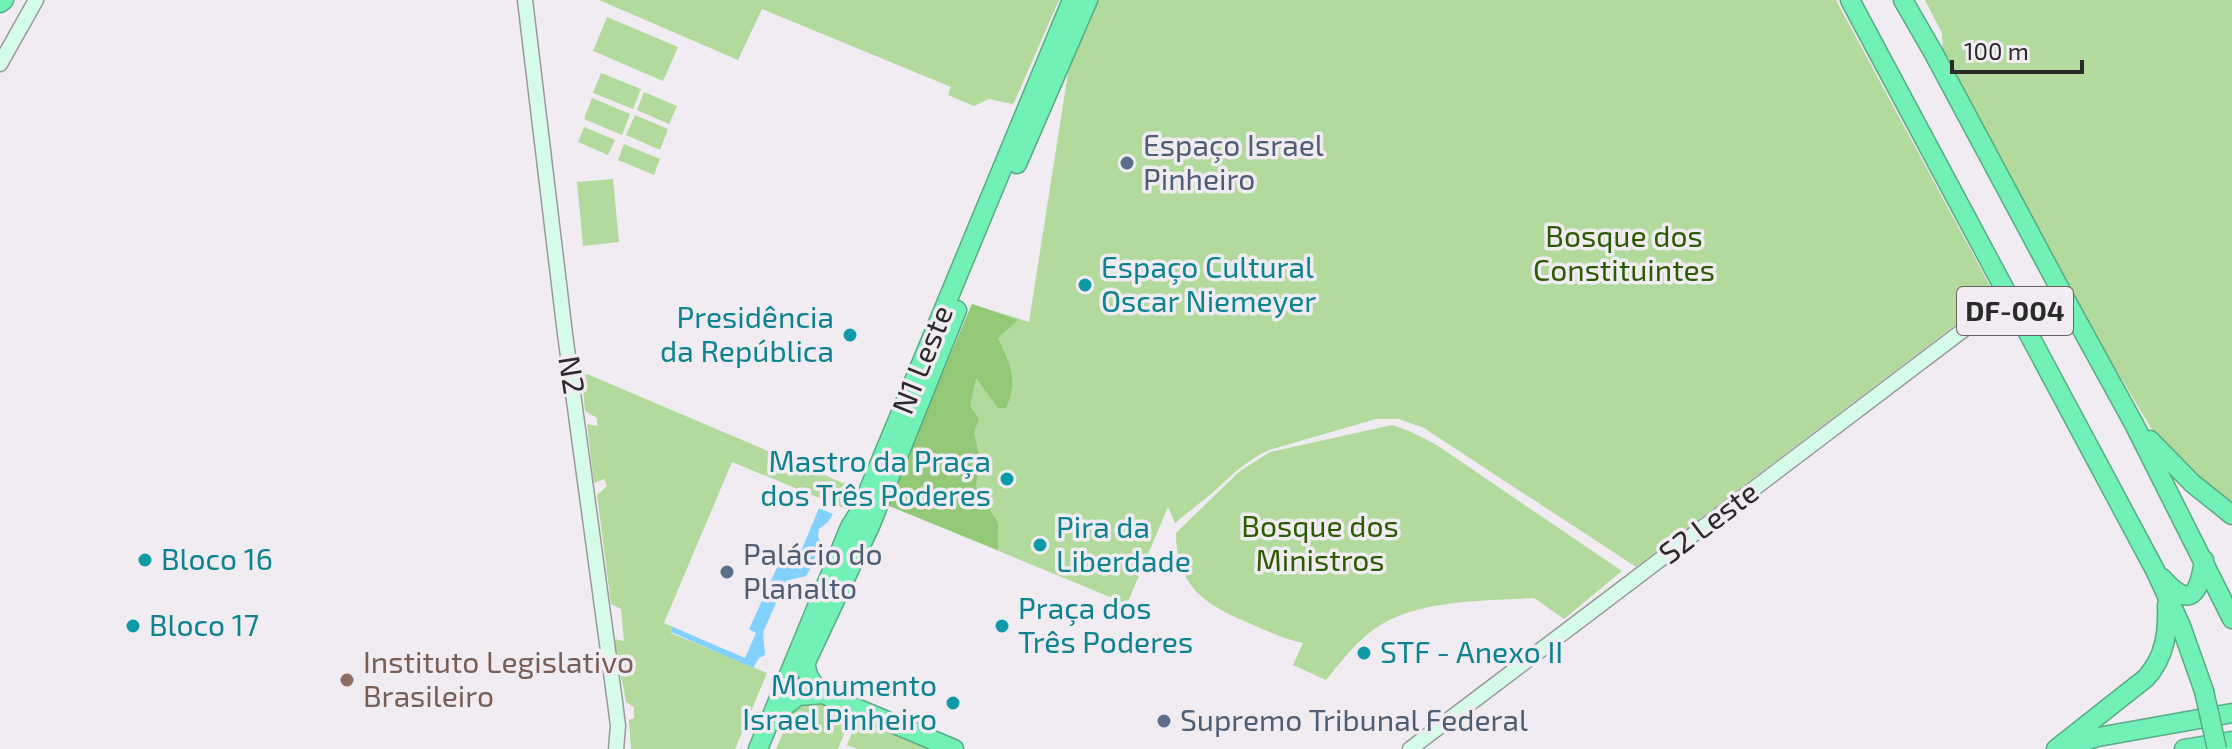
<svg xmlns="http://www.w3.org/2000/svg" width="2232" height="749" viewBox="0 0 2232 749" font-family="'Exo 2',sans-serif">
<rect width="100%" height="100%" fill="#f0ecf1"/>
<!-- green -->
<path fill="#b2da9d" d="M599,0H1059L1014,103L1012,104L989,99L974,106L948,95L951,87L762,9L738,60Z
M1095,0H1836L1995,295L1636,567L1424,428L1399,419H1376L1269,450C1245,461 1230,477 1211,494C1199,504 1187,513 1175,523L1168,507L1127,604L887,505L972,304L1029,322L1071,54Z
M1925,0H2232V505L2197,480L2157,438L2084,316L1943,56L1942,33Z
M607,17L678,47L663,81L593,51Z
M601,73L641,89L633,109L593,93Z
M644,92L677,106L669,124L637,110Z
M592,98L630,114L622,135L584,119Z
M635,115L668,129L660,150L626,135Z
M584,127L615,140L608,155L578,142Z
M624,144L660,159L654,175L618,160Z
M613,179L619,242L583,246L577,182Z
M587,374L855,488L846,509L732,462L664,623L673,627L671,633L767,673L735,749H631L629,720L634,718V707L626,702C623,680 616,661 614,639L624,641L621,609L611,604L597,495L607,486L604,479L594,483L587,424L597,426V418L585,411L582,377Z
M1392,425L1409,431L1435,444L1622,571L1564,619L1534,598C1484,601 1414,599 1373,630C1354,644 1341,662 1326,680L1293,665L1303,643C1284,639 1267,631 1249,623C1205,605 1176,586 1176,533L1240,471L1270,452Z
M812,699L847,713L850,719L838,749H776L796,702Z
M859,719L931,749H857L847,745L857,720Z"/>
<!-- forest -->
<path fill="#92c876" d="M972,304L1018,320L998,338C1010,364 1019,380 1006,408H998L976,378L970,406L979,419L974,432L979,455L976,487L998,523V550L887,505Z"/>
<!-- water -->
<path fill="#83d1fe" d="M819,508L833,514L828,522L819,529L818,536L820,541C814,556 816,561 806,576L786,581L764,630C762,639 765,646 765,655L759,658L753,668L671,632L673,627L745,658L756,633L749,629L779,563L794,568Z"/>
<g fill="none" stroke-linecap="round" stroke-linejoin="round">
<!-- secondary casing -->
<g stroke="#9b989c" stroke-width="17">
<path id="secondary" d="M525,0L565,334L615,702L618,726L616,749
M0,64L36,0
M1410,749L2007,297"/>
</g>
<!-- highway casing -->
<g stroke="#59ab86" stroke-width="21">
<path id="highway" d="M1850,0L2155,570L2181,626L2204,691
M1903,0L1933,52L2068,304L2134,424L2232,619
M0,3L4,0
M1017,164L1088,0
M2150,440L2192,483L2232,515
M2162,578C2191,611 2199,593 2204,560
M823,694C812,683 806,677 806,662L870,526L957,310
M775,714L798,696L823,694L954,749
M2066,746L2098,737L2232,713
M758,749L850,527L860,511L1072,0
M2056,749L2146,678C2165,657 2168,633 2167,605
M2184,749L2232,741"/>
</g>
<!-- secondary -->
<use href="#secondary" stroke="#d5fbe9" stroke-width="14"/>
<!-- highway -->
<use href="#highway" stroke="#72f1b7" stroke-width="18"/>
<!-- highway-bridge casing -->
<g stroke="#59ab86" stroke-width="21" stroke-linecap="butt">
<path id="highway-bridge" d="M2204,691L2217,749"/>
</g>
<!-- highway-bridge -->
<use href="#highway-bridge" stroke="#72f1b7" stroke-width="18"/>
</g>
<!-- markers -->
<g fill="#5c6f8a" stroke="#f0ecf1" stroke-width="3">
<circle cx="1127" cy="163" r="8"/>
<circle cx="727" cy="572" r="8"/>
<circle cx="1164" cy="721" r="8"/>
</g>
<g fill="#0f9aa8" stroke="#f0ecf1" stroke-width="3">
<circle cx="1085" cy="285" r="8"/>
<circle cx="850" cy="335" r="8"/>
<circle cx="1007" cy="479" r="8"/>
<circle cx="1040" cy="545" r="8"/>
<circle cx="145" cy="560" r="8"/>
<circle cx="133" cy="626" r="8"/>
<circle cx="1002" cy="626" r="8"/>
<circle cx="1364" cy="653" r="8"/>
<circle cx="953" cy="703" r="8"/>
</g>
<circle fill="#8d6e63" stroke="#f0ecf1" stroke-width="3" cx="347" cy="680" r="8"/>
<g text-anchor="middle" stroke-width="7" stroke-linejoin="round" paint-order="stroke">
<!-- shield labels -->
<rect fill="#f0ecf1" stroke="#666466" stroke-width="2" x="1957" y="287" width="116" height="48" rx="6"/>
<g font-size="28" font-weight="bold" fill="#2b2a2b">
<text x="2015" y="321">DF-004</text>
</g>
<!-- service labels -->
<g font-size="30" fill="#4e5e75" stroke="#f0ecf1" text-anchor="start">
<text x="1143" y="156">Espaço Israel<tspan x="1143" dy="34">Pinheiro</tspan></text>
<text x="743" y="565">Palácio do<tspan x="743" dy="34">Planalto</tspan></text>
<text x="1180" y="731">Supremo Tribunal Federal</text>
</g>
<!-- park labels -->
<g font-size="30" fill="#2b5c01" stroke="#f0ecf1">
<text x="1624" y="247">Bosque dos<tspan x="1624" dy="34">Constituintes</tspan></text>
<text x="1320" y="537">Bosque dos<tspan x="1320" dy="34">Ministros</tspan></text>
</g>
<!-- culture labels -->
<g font-size="30" fill="#0d838f" stroke="#f0ecf1" text-anchor="start">
<text x="1101" y="278">Espaço Cultural<tspan x="1101" dy="34">Oscar Niemeyer</tspan></text>
<text x="834" y="328" text-anchor="end">Presidência<tspan x="834" dy="34">da República</tspan></text>
<text x="991" y="472" text-anchor="end">Mastro da Praça<tspan x="991" dy="34">dos Três Poderes</tspan></text>
<text x="1056" y="538">Pira da<tspan x="1056" dy="34">Liberdade</tspan></text>
<text x="161" y="570">Bloco 16</text>
<text x="1018" y="619">Praça dos<tspan x="1018" dy="34">Três Poderes</tspan></text>
<text x="149" y="636">Bloco 17</text>
<text x="1380" y="663">STF - Anexo II</text>
<text x="937" y="696" text-anchor="end">Monumento<tspan x="937" dy="34">Israel Pinheiro</tspan></text>
</g>
<!-- street labels -->
<g font-size="30" fill="#2b2a2b" stroke="#f0ecf1">
<text transform="translate(923 360) rotate(-68)" y="10">N1 Leste</text>
<text transform="translate(571 375) rotate(81)" y="10">N2</text>
<text transform="translate(1709 523) rotate(-37)" y="10">S2 Leste</text>
</g>
<!-- education labels -->
<g font-size="30" fill="#785e54" stroke="#f0ecf1" text-anchor="start">
<text x="363" y="673">Instituto Legislativo<tspan x="363" dy="34">Brasileiro</tspan></text>
</g>
</g>
<!-- scale -->
<path d="M1952 60v12h130v-12" fill="none" stroke="#2b2a2b" stroke-width="4"/>
<text x="1964" y="60" font-size="24" fill="#2b2a2b" stroke="#f0ecf1" stroke-width="6" paint-order="stroke">100 m</text>
</svg>
